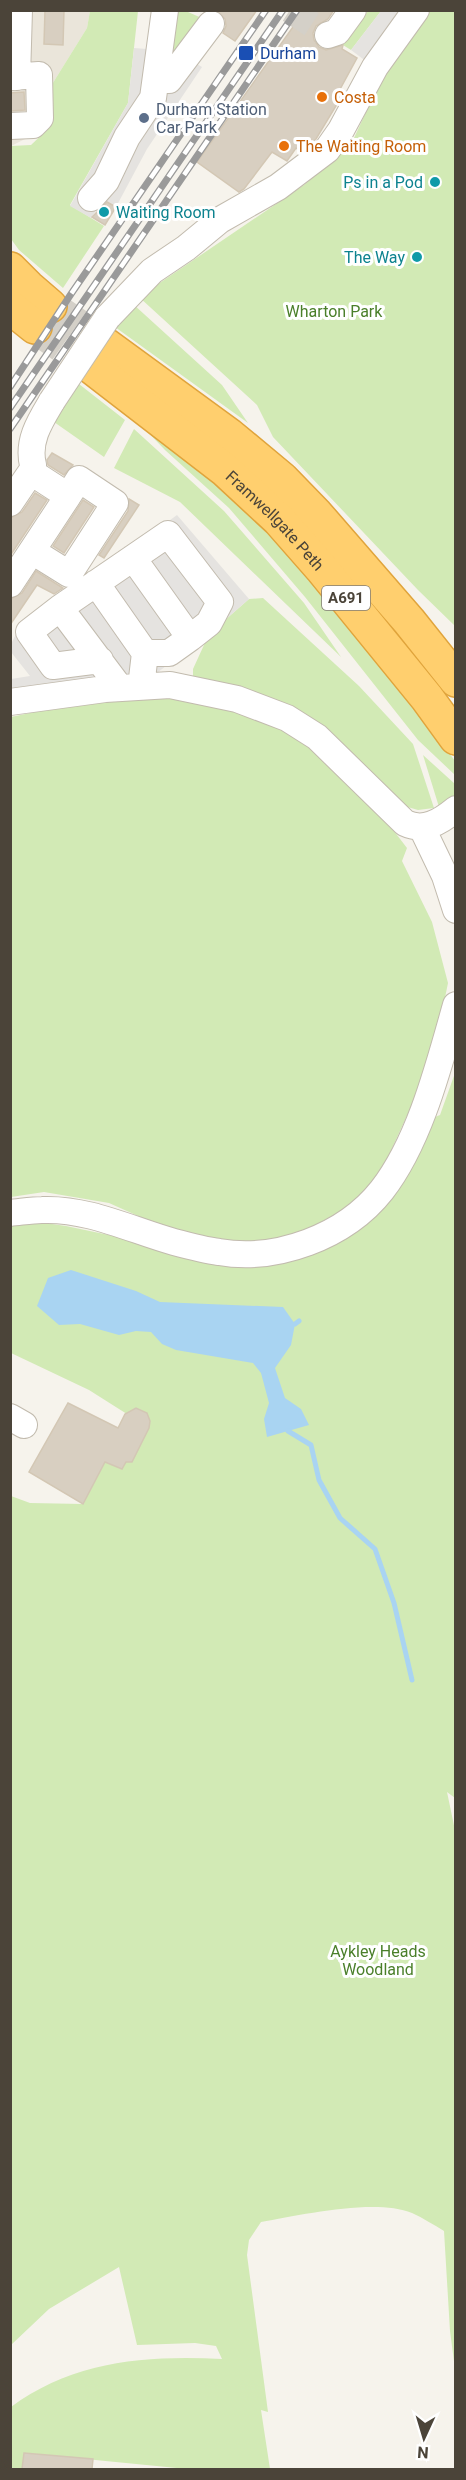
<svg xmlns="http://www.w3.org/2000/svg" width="466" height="2480" viewBox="0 0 466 2480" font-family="Roboto,sans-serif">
<rect width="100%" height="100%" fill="#f6f3ec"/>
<!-- residential -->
<path fill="#eae5da" d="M11,11H90L87,28L51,86V126L11,146Z"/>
<!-- green -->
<path fill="#d2eab5" d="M90,11H138L128,103L70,205L104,226L63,288L19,250L11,239V146L31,145L51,126V86L87,28Z
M172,11H191L188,12L204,19L168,71Z
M368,11H381L351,50L338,42L353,33Z
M424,11H455V626L418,590L273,437L257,405L139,297L304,185L340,155L354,138L366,112L375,78Z
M133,304L222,385L248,423L115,327Z
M79,384L125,420L104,457L54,422Z
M139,423L213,476L287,548L444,746L455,761V775L418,740L305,597L229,508L165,450Z
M134,429L224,511L304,603L341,657L180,502L114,468Z
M263,598L359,686L413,744L434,808L418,810L404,806L335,742L193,681V669L209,634L249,599Z
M161,696L186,698L259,718L302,739L387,822L407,848L402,861L432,922L448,983L437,1037L417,1094L370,1196L285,1241L215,1242L156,1224L109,1203L44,1192L11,1197V717L63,706Z
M423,755L455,784V798L439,807Z
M455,1073V1798L447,1792L456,1835L455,2369L450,2331L444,2231C434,2225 423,2218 412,2213C375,2198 301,2215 261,2222L249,2240L247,2255L268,2412L261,2410L270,2469H187L24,2453L22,2469H11V2407C73,2361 146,2355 222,2359L216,2346L195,2343L137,2345L119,2267L49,2309L11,2345V1496L30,1503L83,1504L105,1462L122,1469L126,1462L132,1461L149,1428L89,1390L11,1353V1226L38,1222L66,1226L123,1238L180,1256L223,1266H262L305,1256L334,1245L364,1224L430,1119L440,1115Z"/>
<!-- parking -->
<path fill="#e5e3e0" d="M381,11H407L367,62L351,50Z
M150,17L164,18L157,80L187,58L202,67L147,149L116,207L103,200L91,218L70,206L128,103L134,48L147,49Z
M177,515L249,599L209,634L158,672L11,692V679L30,676L11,652L10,646L17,632Z"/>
<!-- water -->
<path fill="#a9d4f2" d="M71,1270L136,1291L160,1302L283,1307L295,1324L291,1345L275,1368L285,1398L301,1409L309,1425L267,1437L264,1419L269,1403L261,1373L253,1363L176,1350L162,1344L151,1332L136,1331L119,1335L80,1324L59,1325L37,1306L48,1278Z"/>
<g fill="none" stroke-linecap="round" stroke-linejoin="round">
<!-- stream -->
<path stroke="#a9d4f2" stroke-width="5" d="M295,1324L299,1321
M288,1431L311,1445L319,1480L340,1518L375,1549L394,1603L412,1680"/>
</g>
<!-- building -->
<path fill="#d8cfc1" stroke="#d3c7b4" stroke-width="1.5" d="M45,10H64L63,45L44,44Z
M216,10H257L235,41L223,33L226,26L225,19Z
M305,10H334L328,19L316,26L313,33L314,40L319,47L326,50L343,45L342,49L357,58L338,93L342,96L316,139L300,151L296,148L287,161L272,152L244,189L239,192L197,162Z
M24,92L25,110L10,111V93Z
M107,202L116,207L105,225L92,217Z
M52,453L73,465L64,475L48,465L47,460Z
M35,493L47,500L10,556V518L22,512Z
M129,499L139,505L104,558L99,555L128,511Z
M83,500L94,507L64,553L53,546Z
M36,571L63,588L54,594L37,585L10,625V599L22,593Z
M68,1403L118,1428L125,1414L136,1408L147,1413L150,1421L149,1428L132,1462H126L122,1469L105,1462L83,1504L29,1472Z
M24,2453L93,2459L92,2469H22Z"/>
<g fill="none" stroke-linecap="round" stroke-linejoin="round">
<!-- minor-tunnel -->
<path stroke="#d4d0c8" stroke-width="26" stroke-dasharray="26 13" stroke-linecap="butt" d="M290,10L328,35"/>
<!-- highway-tunnel -->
<path stroke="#d4d0c8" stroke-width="33" stroke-dasharray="33 16" stroke-linecap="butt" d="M50,306L99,340
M35,327L85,362"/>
<!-- minor casing -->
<g stroke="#c2bbae" stroke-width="28">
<path id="minor" d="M328,35L337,32L353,10
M10,77L39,75L40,118L33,125L10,126
M17,77L19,10
M156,80H169L211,24
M91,198L106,181L127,137L153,98L165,10
M107,318L152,271L186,248L220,220L278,187L327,150L341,130L375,67L416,10
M33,465C27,441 40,421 52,401
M10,503L31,472L68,496L10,584
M32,551L69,574L115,503L79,479L68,496
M96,583L145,653L141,687
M60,608L29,632L53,666L100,660
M145,653H169L190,638
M120,688L60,608L168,534L220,602L209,623L190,638L133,558
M10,702L105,689L170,685L237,699L287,718L317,737L405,823C424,832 440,822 456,809
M422,828L445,876L456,910
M10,1213C21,1212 32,1210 42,1210C88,1208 131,1230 174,1242C189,1246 204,1250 219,1252C276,1262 345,1237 382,1190C420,1141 439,1065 456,1005
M10,1417L24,1425"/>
</g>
<!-- highway casing -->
<g stroke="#e0a43c" stroke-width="36">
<g id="highway">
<path d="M10,269L28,287L50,306"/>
<path d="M10,307L35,327"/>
<path d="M99,340L229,435L282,479L316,514L409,621L456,680"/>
<path id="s1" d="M85,362L225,470L279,520L322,569L427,698L456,738"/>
</g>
</g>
<!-- minor -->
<use href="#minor" stroke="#fff" stroke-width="26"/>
<!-- highway -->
<use href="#highway" stroke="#ffcf6e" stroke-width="33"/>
<!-- rail casing -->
<g stroke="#9a9a9a" stroke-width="7">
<path id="rail" d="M10,387L71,294L266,10
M10,408L283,10
M10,429L297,10"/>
</g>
<!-- rail -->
<use href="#rail" stroke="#fff" stroke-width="4.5" stroke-dasharray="14" stroke-linecap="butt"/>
<!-- minor-bridge casing -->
<g stroke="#c2bbae" stroke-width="28" stroke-linecap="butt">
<path id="minor-bridge" d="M52,401L107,318"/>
</g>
<!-- minor-bridge -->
<use href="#minor-bridge" stroke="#fff" stroke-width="26"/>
</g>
<!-- markers -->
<rect fill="#1a4fb4" stroke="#fff" stroke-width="2" x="238" y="45" width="16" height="16" rx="3"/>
<g fill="#e8710a" stroke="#fff" stroke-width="2">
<circle cx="322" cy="97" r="6"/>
<circle cx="284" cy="146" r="6"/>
</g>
<circle fill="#5c6f8a" stroke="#fff" stroke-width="2" cx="144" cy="118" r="6"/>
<g fill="#0f9aa8" stroke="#fff" stroke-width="2">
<circle cx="435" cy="182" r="6"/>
<circle cx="104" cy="212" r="6"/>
<circle cx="417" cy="257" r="6"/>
</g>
<g text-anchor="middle" stroke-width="6" stroke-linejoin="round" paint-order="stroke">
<!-- shield labels -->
<rect fill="#fff" stroke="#817c74" stroke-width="1.5" x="322" y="586" width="48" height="24" rx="4.5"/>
<g font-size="15" font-weight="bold" fill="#4b4439">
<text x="346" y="603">A691</text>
</g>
<!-- transit labels -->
<g font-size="16" fill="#164399" stroke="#fff" text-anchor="start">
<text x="260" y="59">Durham</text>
</g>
<!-- food labels -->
<g font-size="16" fill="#c56008" stroke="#fff" text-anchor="start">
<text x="334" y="103">Costa</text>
<text x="296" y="152">The Waiting Room</text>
</g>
<!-- service labels -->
<g font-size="16" fill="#4e5e75" stroke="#fff" text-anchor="start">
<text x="156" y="115">Durham Station<tspan x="156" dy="18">Car Park</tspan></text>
</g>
<!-- culture labels -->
<g font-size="16" fill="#0d838f" stroke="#fff" text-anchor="end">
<text x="423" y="188">Ps in a Pod</text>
<text x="116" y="218" text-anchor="start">Waiting Room</text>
<text x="405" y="263">The Way</text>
</g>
<!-- park labels -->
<g font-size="16" fill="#4a7f2a" stroke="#fff">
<text x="334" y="317">Wharton Park</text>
<text x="378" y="1957">Aykley Heads<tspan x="378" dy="18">Woodland</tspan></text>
</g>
<!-- street labels -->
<g font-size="16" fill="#4b4439" stroke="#fff">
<text dy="6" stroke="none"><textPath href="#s1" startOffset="248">Framwellgate Peth</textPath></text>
</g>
</g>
<!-- border -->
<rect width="466" height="2480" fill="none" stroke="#4b4439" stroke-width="24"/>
<!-- north arrow -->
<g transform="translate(424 2438) rotate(184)" stroke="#ffffff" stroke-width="4.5" paint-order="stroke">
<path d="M0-4.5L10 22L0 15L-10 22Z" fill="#4b4439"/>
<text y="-9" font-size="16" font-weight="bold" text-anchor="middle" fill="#4b4439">N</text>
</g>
</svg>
